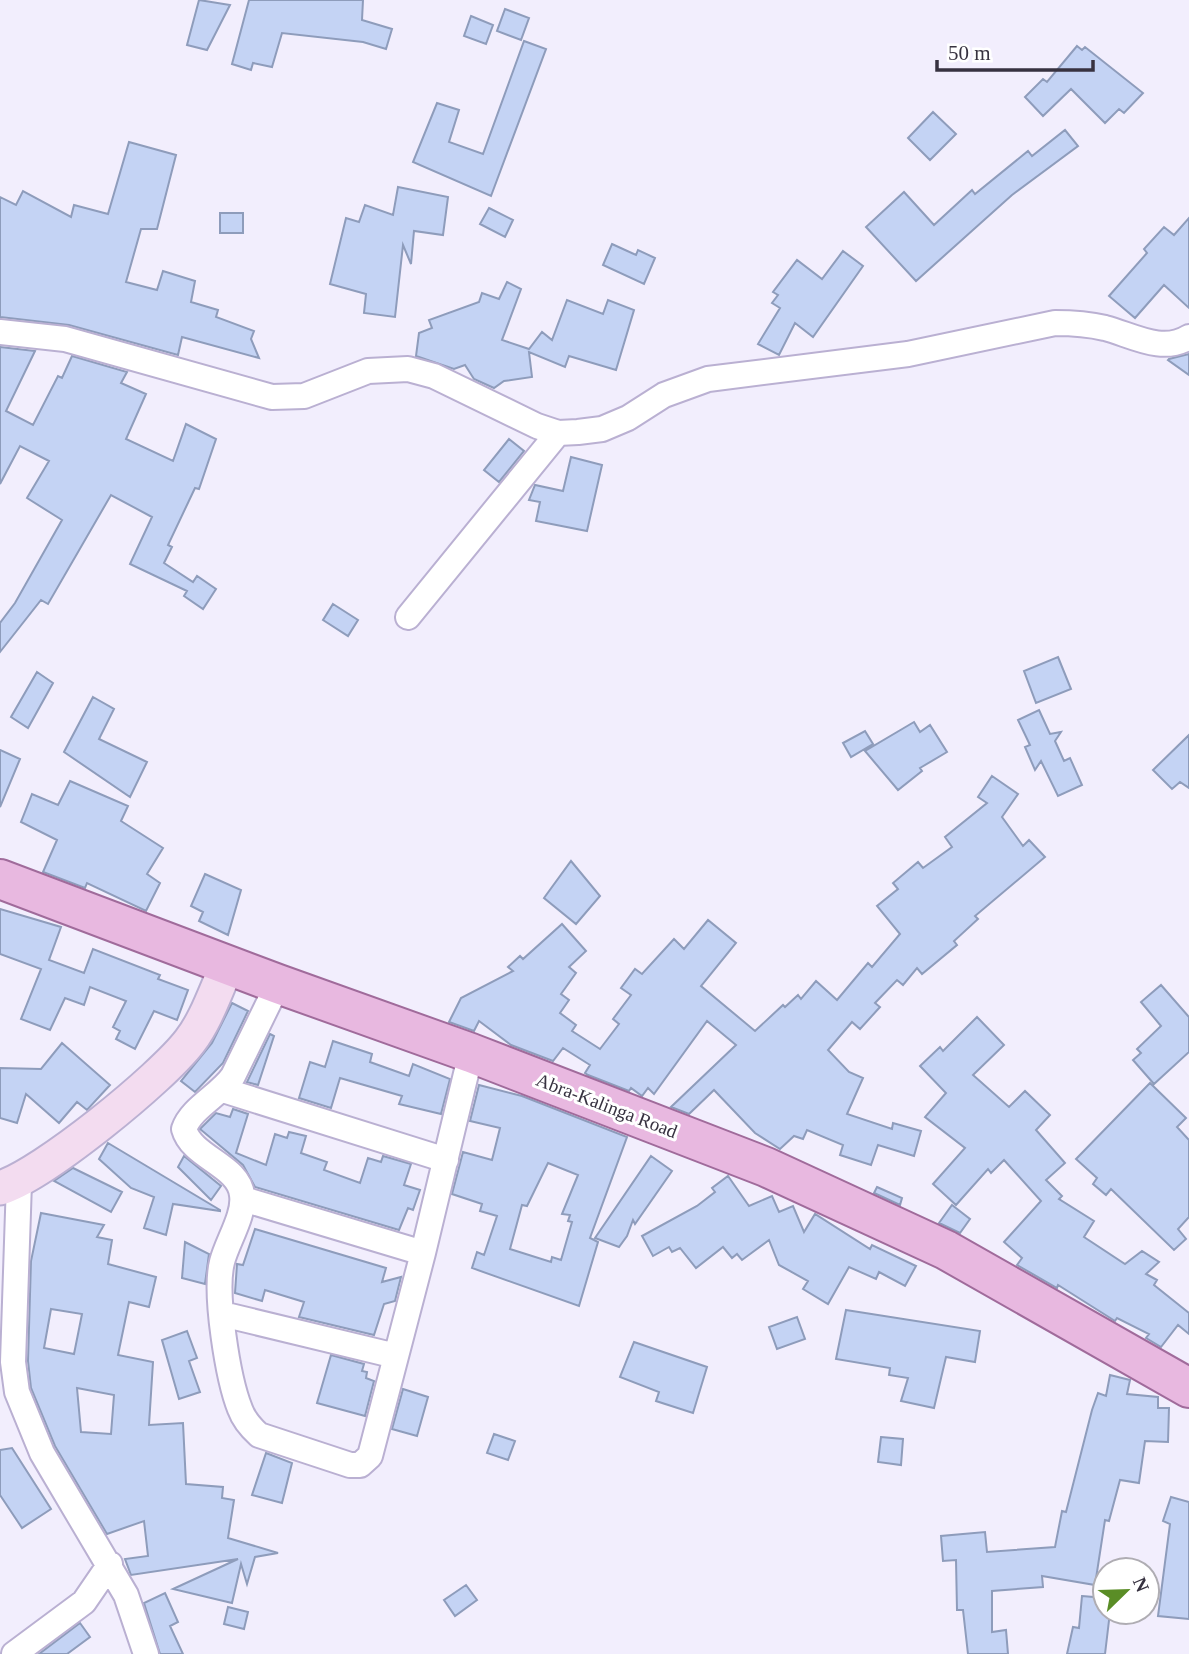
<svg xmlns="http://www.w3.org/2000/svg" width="1189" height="1654" viewBox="0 0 1189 1654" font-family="Georgia,serif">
<rect width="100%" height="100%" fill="#f2eefd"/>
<!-- building -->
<path fill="#c4d3f4" stroke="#8e9cbb" stroke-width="2" fill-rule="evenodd" d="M199,0L230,5L207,50L187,45Z
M249,0H363L362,20L392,29L386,49L363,42L282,33L272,67L253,63L251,70L232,64Z
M505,9L529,18L521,40L497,31Z
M471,16L493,25L486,44L464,36Z
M524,41L546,49L491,196L413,162L437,103L459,110L449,142L483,154Z
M1077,46L1082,50L1085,47L1143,93L1124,113L1119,109L1105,123L1071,89L1043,116L1025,97L1043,79L1047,82Z
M933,112L956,134L930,160L908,138Z
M1065,130L1078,146L1012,195L916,281L866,227L904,192L934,225L972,190L975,194L1028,151L1032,156Z
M129,142L176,155L157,229H141L126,282L157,290L163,271L195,281L191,302L218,310L216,317L254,331L251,339L259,358L182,337L178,355L69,325L0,317V197L16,205L23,191L71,217L74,205L108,214Z
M398,187L448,197L443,235L414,231L411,264L403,245L395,317L364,313L366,294L330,284L346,218L359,222L365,205L393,215Z
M489,208L513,220L505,237L480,224Z
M220,213H243V233H220Z
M1189,218V308L1164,285L1135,318L1109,296L1147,253L1144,249L1164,227L1174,235Z
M612,244L636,255L638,250L655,258L644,284L603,265Z
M843,251L863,266L813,337L795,323L779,355L758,344L780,308L772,303L778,295L773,292L797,260L822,279Z
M507,282L521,289L502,340L529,349L542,332L552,340L567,300L603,314L608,300L634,310L616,370L569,356L565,367L529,352L532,377L504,381L494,388L474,379L465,365L454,369L416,356L419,333L432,328L429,320L479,302L482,293L499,299Z
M0,347L35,351L6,411L33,425L58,376L62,378L72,356L127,372L121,383L146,394L126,439L173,461L186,424L216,439L199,489L195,488L168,545L172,547L164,563L193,582L197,576L216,589L203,609L184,596L187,591L130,564L152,517L111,495L48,604L41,600L0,652V623L15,603L62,520L27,498L49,461L20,446L0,484Z
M1189,354V375L1168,360L1169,359Z
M509,439L524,451L499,482L484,470Z
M571,457L602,465L587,531L536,521L540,502L529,500L535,485L563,491Z
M333,604L358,620L348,636L323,620Z
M1058,657L1071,689L1036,703L1024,671Z
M37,672L53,683L28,728L11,717Z
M93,697L114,709L99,739L147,762L130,797L64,752Z
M1039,710L1050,734L1061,732L1055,741L1064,761L1070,758L1082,785L1058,796L1041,761L1035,770L1025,747L1030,745L1018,720Z
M914,722L920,732L930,725L947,752L920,768L922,771L898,790L865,751Z
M865,731L873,744L851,757L843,743Z
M1189,735V788L1180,782L1172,789L1153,770Z
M0,750L20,759L0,807Z
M992,776L1018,794L1002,817L1023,846L1029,840L1045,857L975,916L978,919L954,941L957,945L922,974L917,968L903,985L897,980L875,1003L880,1007L860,1029L852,1022L828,1050L849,1072L863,1078L847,1114L892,1129L893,1123L921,1131L914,1156L878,1145L871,1165L840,1155L843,1145L807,1130L803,1139L794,1136L780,1149L755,1133L714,1090L689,1114L671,1107L736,1045L707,1021L654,1094L648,1088L642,1096L631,1088L629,1091L588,1075L585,1073L590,1065L563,1048L553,1061L511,1045L479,1021L474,1031L449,1022L461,998L513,971L508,967L520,956L523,959L562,924L586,951L569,967L576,973L561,994L569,1000L560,1013L576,1025L572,1031L600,1049L619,1024L613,1019L631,995L621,988L635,969L642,974L674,939L684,949L708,920L736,943L701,986L755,1031L783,1005L785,1007L798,995L801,999L816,981L837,1000L868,963L872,967L900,934L877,906L898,889L893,883L918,862L923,868L952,847L945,837L987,803L978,797Z
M70,781L128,806L121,821L163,848L147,874L160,883L146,911L87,883L85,888L43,872L57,840L21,822L32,794L58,805Z
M571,861L600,896L576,924L544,898Z
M205,874L241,890L228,935L199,921L203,912L191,906Z
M0,909L61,927L49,960L84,973L93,949L160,975L158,979L188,990L177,1020L154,1011L135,1049L116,1039L120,1031L113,1027L126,1001L90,987L84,1005L65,998L50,1030L21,1019L41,969L0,954Z
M1161,985L1189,1017V1052L1154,1084L1133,1060L1141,1053L1137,1049L1161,1026L1141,1002Z
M232,1003L248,1011L223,1063L195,1092L181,1081L212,1043Z
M977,1017L1004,1045L973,1075L1009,1107L1025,1091L1050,1115L1036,1130L1065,1163L1046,1180L1062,1196L1059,1199L1094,1221L1084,1237L1125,1264L1142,1251L1159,1262L1146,1274L1157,1280L1154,1285L1189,1313V1334L1178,1325L1161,1347L1146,1338L1149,1334L1117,1318L1115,1321L1058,1285L1057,1288L1017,1265L1022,1258L1004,1242L1041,1201L1004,1160L991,1173L988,1169L956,1205L933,1184L965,1148L925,1117L946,1093L920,1066L940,1047L943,1051Z
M270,1034L274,1036L258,1085L247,1082Z
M333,1041L372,1054L370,1062L409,1076L413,1064L450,1079L441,1114L399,1104L402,1096L340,1078L331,1108L299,1098L310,1062L325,1067Z
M62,1043L110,1085L87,1110L77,1102L59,1123L26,1094L17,1123L0,1118V1068L41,1069Z
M1150,1083L1186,1118L1177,1127L1189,1140V1217L1178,1229L1186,1239L1174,1250L1111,1189L1106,1195L1093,1184L1097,1178L1076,1159Z
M479,1085L522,1096L627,1137L590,1238L598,1242L579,1306L472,1268L477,1252L484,1255L497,1216L480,1211L482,1204L452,1194L463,1152L492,1160L500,1128L470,1121ZM548,1163L578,1175L562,1214L570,1215L568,1221L572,1222L561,1260L552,1257L551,1262L510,1249L522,1205L527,1206Z
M233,1109L248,1114L236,1153L266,1165L275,1134L287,1138L289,1132L306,1136L301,1153L327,1162L324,1170L360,1183L368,1158L381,1162L383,1156L411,1164L404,1185L420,1190L413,1210L408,1208L399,1230L255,1187L243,1165L200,1129L216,1113L230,1117Z
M108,1143L220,1210V1211L173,1204L166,1235L144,1228L154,1197L131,1188L99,1159Z
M184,1156L221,1186L211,1200L178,1167Z
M651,1156L672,1171L635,1224L633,1220L627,1236L619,1247L595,1238Z
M73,1168L122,1192L111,1212L54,1181Z
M728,1176L749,1206L772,1196L779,1212L793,1206L804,1232L815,1214L870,1249L872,1245L916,1266L905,1286L879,1272L876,1279L849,1267L828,1304L803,1289L808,1281L779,1265L769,1240L742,1260L737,1254L732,1258L723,1247L696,1268L680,1248L672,1252L669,1247L653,1256L642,1236L697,1206L715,1192L712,1188Z
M877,1187L902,1198L900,1205L874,1193Z
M952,1205L970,1219L960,1233L939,1223Z
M41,1213L104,1225L97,1237L112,1240L108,1264L156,1277L149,1307L129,1302L118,1355L153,1362L149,1425L183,1423L186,1484L223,1487L222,1498L234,1500L228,1538L278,1553L255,1557L247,1584L241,1564L232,1603L173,1589L238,1559L131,1575L125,1559L148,1556L144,1521L107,1534L55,1446L31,1388L28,1361L31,1261ZM51,1309L82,1314L74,1354L44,1348ZM77,1388L114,1395L111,1434L81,1432Z
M255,1229L386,1268L382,1282L401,1277L395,1301L384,1304L374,1335L299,1317L304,1302L265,1290L262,1301L235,1293L237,1264L243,1265Z
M185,1242L209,1254L205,1284L182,1278Z
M846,1310L980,1331L975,1362L946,1357L934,1408L901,1401L908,1378L889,1375L890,1368L836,1359Z
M797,1317L805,1339L777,1349L769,1327Z
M187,1331L197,1358L189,1361L200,1392L179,1399L162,1340Z
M634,1342L707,1367L693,1413L656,1401L659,1392L620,1377Z
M331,1355L364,1364L362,1371L367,1372L366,1378L374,1381L365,1416L317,1403Z
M1110,1375L1130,1380L1127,1394L1158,1397V1408H1169L1168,1442L1145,1441L1139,1483L1120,1480L1109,1521L1105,1520L1095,1585L1042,1576L1043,1587L992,1591V1632L1006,1630L1008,1654H968L963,1610H957L956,1560L943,1561L941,1536L985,1532L987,1552L1055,1547L1062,1511L1066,1512L1092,1410L1098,1393L1106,1396Z
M403,1389L428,1397L417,1436L392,1429Z
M494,1434L515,1441L508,1460L487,1453Z
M881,1437L903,1439L901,1465L878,1462Z
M12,1448L51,1509L22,1528L0,1495V1450Z
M266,1453L292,1463L282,1503L252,1495Z
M1171,1497L1189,1502V1619L1158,1616L1170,1524L1163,1521Z
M466,1585L477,1600L455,1616L444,1600Z
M165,1593L178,1622L170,1626L183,1654H160L144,1603Z
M1082,1596L1105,1598V1612H1110L1105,1654H1067L1073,1627L1079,1628Z
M228,1607L248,1612L244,1629L224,1624Z
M80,1623L90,1637L67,1654H39Z"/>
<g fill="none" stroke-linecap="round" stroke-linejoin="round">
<!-- street casing -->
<g stroke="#bab0d2" stroke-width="28">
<path id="street" d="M0,332L65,339L272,397L304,396L368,371L408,369L434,376L537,426L558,433L578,432L602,429L628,418L664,395L708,379L908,354L1055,323C1072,323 1088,324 1105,328C1132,335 1162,354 1189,337
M408,617L558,433
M278,984L233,1076C220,1095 191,1108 184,1129C192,1158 239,1165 242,1195C245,1215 227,1242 222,1262C214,1293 228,1379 240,1409C244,1420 250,1427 259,1435L350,1465H360L370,1456L423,1253L471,1053
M223,1090L446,1160
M19,1182L13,1362L17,1392L42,1453L126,1595L146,1654
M243,1199L423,1253
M222,1314L396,1356
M14,1654L84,1602L110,1564"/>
</g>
<!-- secondary casing -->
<g stroke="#bab0d2" stroke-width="37">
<path id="secondary" d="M0,1188C43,1175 162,1078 190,1041C207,1019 216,989 228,964"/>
</g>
<!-- primary casing -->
<g stroke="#a06b9b" stroke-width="42">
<path id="primary" d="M0,879L278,984L471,1053L766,1167L946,1250L1189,1388"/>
</g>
<!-- street -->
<use href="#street" stroke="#fff" stroke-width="24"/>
<!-- secondary -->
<use href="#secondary" stroke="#f3dcf0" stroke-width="33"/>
<!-- primary -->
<use href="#primary" stroke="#e8b8e0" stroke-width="38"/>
</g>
<g text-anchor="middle" stroke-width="6" stroke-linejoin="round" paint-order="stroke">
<!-- street labels -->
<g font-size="19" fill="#373240" stroke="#fff">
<text transform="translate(607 1105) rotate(21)" y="7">Abra-Kalinga Road</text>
</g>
</g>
<!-- north arrow -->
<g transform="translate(1126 1591) rotate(67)"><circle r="33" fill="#ffffff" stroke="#afadb3" stroke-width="2"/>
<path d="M0-5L12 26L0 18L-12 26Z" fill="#5a8d26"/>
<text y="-10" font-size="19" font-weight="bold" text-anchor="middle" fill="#373240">N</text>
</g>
<!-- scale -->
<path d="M937 60v10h156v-10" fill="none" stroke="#373240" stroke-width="3.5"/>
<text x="948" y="60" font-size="21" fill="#373240" stroke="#ffffff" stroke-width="5" paint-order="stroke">50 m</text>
</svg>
